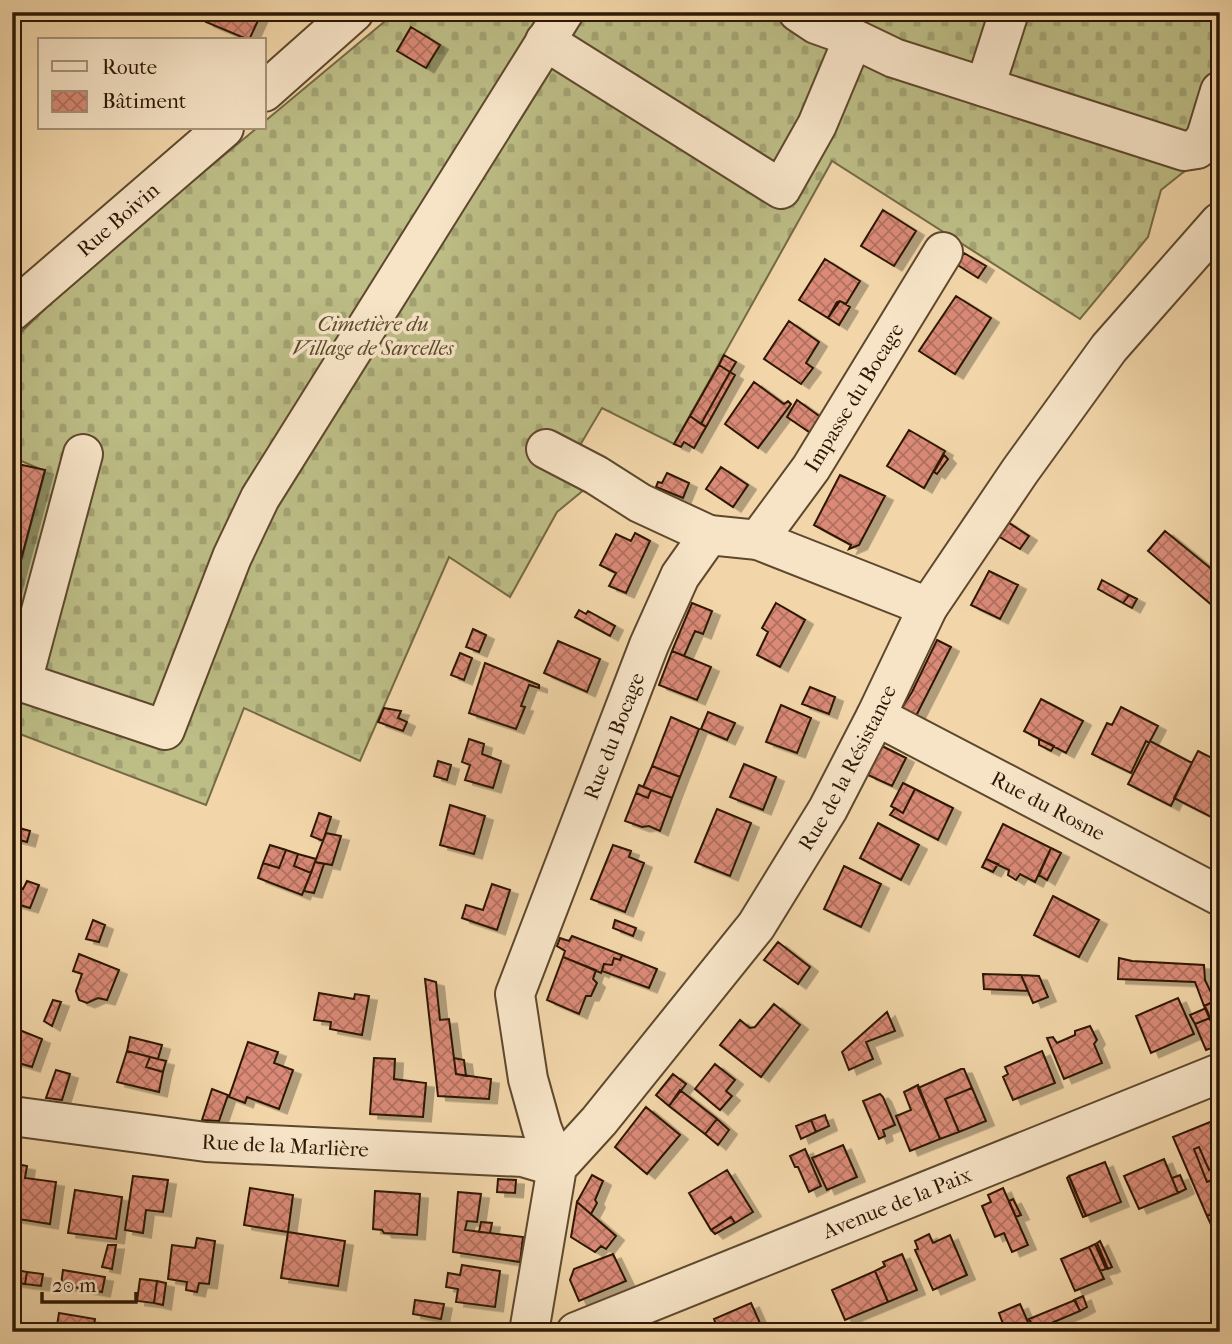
<svg xmlns="http://www.w3.org/2000/svg" width="1232" height="1344" viewBox="0 0 1232 1344" font-family="'IM FELL French Canon',serif">
<defs>
<pattern id="cemetery-stones" width="16" height="16" patternUnits="userSpaceOnUse" patternTransform="scale(1.75)"><rect width="16" height="16" fill="#bdbd86"/><path d="M2 7V4a2 2 0 0 1 4 0v3zM10 15v-3a2 2 0 0 1 4 0v3z" fill="#a3a272"/></pattern>
<pattern id="building-cross-hatch" width="8" height="8" patternUnits="userSpaceOnUse" patternTransform="scale(1.75)"><rect width="8" height="8" fill="#da8a77"/><path d="M0 0l8 8M0 8l8-8" fill="none" stroke="#b1705f"/></pattern>
<filter id="shadow"><feDropShadow dx="8" dy="4.5" stdDeviation="0" flood-color="#0004"/></filter>
</defs>
<rect width="100%" height="100%" fill="#f2d6a9"/>
<filter id="stains"><feTurbulence type="fractalNoise" baseFrequency=".00286" numOctaves="4"/><feColorMatrix values="0 0 0 0 .2 0 0 0 0 .09 0 0 0 0 .02 0 0 0 .5 -.17"/></filter>
<radialGradient id="worn" r=".72"><stop offset=".6" stop-color="#630" stop-opacity="0"/><stop offset="1" stop-color="#630" stop-opacity=".3"/></radialGradient>
<!-- cemetery -->
<path fill="url(#cemetery-stones)" stroke="#756a45" stroke-width="2" d="M396,12H1220V148L1181,174L1161,190L1148,237L1080,319L832,161L674,444L602,408L576,452L591,484L557,512L510,597L449,557L360,761L244,708L206,805L12,731V595L45,471L12,457V341L86,269L257,128H264V122Z"/>
<!-- building -->
<path fill="url(#building-cross-hatch)" stroke="#2d1804" stroke-width="2" filter="url(#shadow)" d="M210,12H262L249,40L206,22Z
M411,27L440,45L426,68L397,51Z
M883,210L916,231L894,266L861,246Z
M964,253L986,266L978,278L956,264Z
M825,259L860,281L846,304L840,301L837,302L828,318L799,300Z
M956,296L991,318L955,374L919,351Z
M840,301L850,307L839,325L828,318Z
M789,321L819,342L806,363L813,368L801,384L764,359Z
M724,355L736,362L730,372L719,365Z
M719,365L730,372L701,424L690,416Z
M730,372L735,375L706,427L701,424Z
M754,382L784,404L788,401L791,404L758,448L725,424Z
M797,400L822,418L812,434L787,417Z
M690,416L706,427L694,448L684,442L681,447L674,444Z
M909,430L945,451L924,488L887,466Z
M944,455L948,459L937,474L934,472Z
M18,464L45,470L12,593V486Z
M721,467L748,485L733,507L706,489Z
M667,473L689,483L683,498L656,487L658,482L662,483Z
M840,475L885,496L859,545L849,549L851,545L814,525Z
M1003,519L1029,536L1020,549L993,533Z
M1165,531L1220,576V612L1148,551Z
M635,533L650,541L626,593L609,586L616,573L600,565L616,534L631,541Z
M989,571L1018,585L1000,619L971,605Z
M1102,580L1129,595L1123,603L1098,589Z
M1129,595L1137,599L1132,608L1123,603Z
M692,603L712,611L703,634L695,631L684,656L672,651Z
M776,603L805,620L780,667L757,655L768,632L762,628Z
M579,610L586,614L588,611L615,626L610,636L575,617Z
M473,629L486,635L479,652L466,647Z
M937,640L951,647L914,720L899,712L912,692Z
M558,641L600,659L587,692L544,673Z
M672,651L711,667L697,700L659,685Z
M460,653L472,658L464,680L451,675Z
M485,663L539,685V688L529,685L521,706L525,707L516,729L469,713Z
M810,687L835,697L829,714L802,704Z
M1041,699L1083,721L1066,753L1024,731Z
M781,705L811,718L797,753L766,742Z
M1121,707L1158,726L1149,743L1146,741L1131,773L1092,754L1107,723L1112,725Z
M384,708L401,711L398,718L407,722L403,731L378,722Z
M708,712L735,723L727,740L701,729Z
M671,717L699,729L680,777L652,766Z
M469,739L484,744L482,754L501,761L493,788L465,780L470,765L462,762Z
M1039,739L1054,746L1051,751L1039,745Z
M1150,741L1192,763L1171,806L1128,784Z
M882,746L906,758L892,786L868,775Z
M1198,751L1220,762V814L1217,820L1174,798Z
M438,761L451,765L447,780L434,776Z
M744,764L776,777L763,810L730,797Z
M652,766L680,777L672,798L643,787Z
M903,783L915,789L903,813L891,806Z
M639,785L651,790L648,798L636,793Z
M915,789L953,808L938,840L890,815L895,808L903,813Z
M651,790L672,798L660,831L649,826L642,827L625,821L636,793L648,798Z
M450,805L485,816L474,854L440,845Z
M717,809L751,823L730,876L695,862Z
M319,813L331,817L323,841L311,836Z
M878,823L919,845L901,880L860,858Z
M1003,824L1051,848L1035,882L1020,874L1016,880L1008,875L1009,870L986,859Z
M12,826L30,831L27,842L12,838Z
M326,833L341,836L332,865L315,862Z
M270,845L286,850L279,868L263,863Z
M613,845L631,851L629,857L644,863L625,912L591,899Z
M1051,848L1061,853L1047,880L1039,875Z
M286,850L298,854L294,866L311,873L302,895L258,878L263,863L279,868Z
M298,854L316,859L311,873L294,866Z
M986,859L998,864L993,872L982,867Z
M315,862L324,864L314,893L304,891Z
M844,866L881,884L861,927L824,909Z
M27,881L39,885L30,908L13,903L18,887L23,889Z
M492,884L510,890L497,930L462,918L466,905L483,910Z
M1053,896L1099,920L1079,957L1034,935Z
M93,920L105,925L99,942L86,939Z
M615,920L636,928L633,936L613,928Z
M572,936L622,955L620,960L614,958L612,965L604,964L601,973L563,957L565,951L557,946L560,938L569,941Z
M778,942L810,967L798,984L764,960Z
M79,954L119,970L107,1000L98,998L87,1003L79,1000L76,991L82,974L73,971Z
M622,955L657,969L649,988L602,971L604,964L612,965L614,958L620,960Z
M563,957L596,970L593,979L597,983L591,996H586L579,1014L547,1000Z
M1119,958L1132,961L1204,965L1205,980L1215,1001L1204,1006L1195,982L1118,979Z
M983,974L1021,975L1028,991L984,989Z
M1021,975L1039,976L1048,997L1033,1003Z
M425,979L436,982L440,1020L449,1019L456,1074L491,1079L489,1099L438,1096Z
M319,993L354,999L355,994L369,996L362,1035L330,1029L331,1022L314,1020Z
M1178,998L1194,1034L1151,1053L1136,1016Z
M1220,999V1042L1204,1006Z
M53,1000L61,1002L52,1026L44,1021Z
M774,1004L800,1025L761,1077L720,1045L740,1020L750,1028L755,1027Z
M1206,1008L1210,1018L1195,1024L1190,1015Z
M887,1012L895,1031L866,1042L873,1059L849,1070L842,1052Z
M1210,1018L1220,1045L1206,1050L1195,1024Z
M1090,1026L1097,1040L1094,1044L1102,1063L1064,1079L1047,1038L1053,1037L1057,1043L1075,1035V1031Z
M12,1027L42,1039L32,1067L12,1061Z
M130,1037L162,1045L158,1059L127,1051Z
M248,1042L278,1052L274,1063L293,1070L279,1109L247,1097L245,1103L229,1097Z
M127,1051L150,1057L146,1067L163,1072L159,1092L117,1082Z
M1042,1051L1055,1083L1013,1100L1003,1077L1008,1074L1005,1067Z
M150,1057L166,1061L163,1072L146,1067Z
M374,1058L395,1059L394,1079L426,1083L423,1117L370,1114Z
M454,1058L464,1060L466,1076L456,1074Z
M715,1064L735,1080L726,1091L732,1096L720,1110L695,1089Z
M961,1069H964L972,1088L945,1099L959,1132L940,1139L918,1088Z
M56,1070L70,1074L62,1100L46,1098Z
M673,1074L686,1084L669,1106L656,1095Z
M918,1085L940,1139L910,1151L896,1116L911,1110L904,1092Z
M972,1088L986,1121L959,1132L945,1099Z
M212,1089L228,1095L219,1121L202,1120Z
M680,1090L717,1119L705,1134L669,1106Z
M880,1094L883,1097L895,1125L883,1130L885,1136L879,1139L863,1101Z
M646,1107L680,1135L647,1174L615,1147Z
M825,1115L829,1126L816,1132L811,1120Z
M1220,1118V1166L1209,1170L1199,1147L1194,1149L1207,1182L1212,1180L1220,1197V1210L1207,1216L1173,1137Z
M717,1119L729,1130L718,1145L705,1134Z
M811,1120L816,1132L801,1139L796,1126Z
M843,1145L857,1177L827,1190L812,1158Z
M1199,1147L1209,1170L1220,1166V1177L1207,1182L1194,1149Z
M805,1149L821,1186L809,1192L798,1167H795L790,1156Z
M1164,1159L1178,1193L1139,1209L1124,1176Z
M1105,1162L1121,1202L1086,1216L1069,1176Z
M12,1163L27,1166L25,1178L56,1182L50,1224L12,1218Z
M727,1170L753,1212L735,1223L731,1217L711,1230L689,1193Z
M592,1175L603,1181L595,1200L597,1203L591,1214L577,1202Z
M1180,1175L1186,1189L1178,1193L1172,1178Z
M133,1176L168,1180L163,1212L146,1210L143,1233L125,1230Z
M1069,1176L1075,1191L1086,1216L1083,1217L1076,1200L1067,1178Z
M498,1179L516,1180L515,1193L497,1192Z
M250,1188L293,1195L288,1232L244,1225Z
M1003,1188L1028,1245L1012,1252L1004,1233L995,1237L982,1206L991,1202L988,1195Z
M75,1190L122,1197L116,1239L68,1233Z
M375,1191L420,1194L417,1235L384,1233L382,1230L373,1229Z
M458,1192L481,1194L477,1222L467,1221L465,1230L523,1237L520,1262L453,1252Z
M1013,1199L1021,1215L1016,1217L1009,1201Z
M577,1202L616,1236L606,1249L601,1246L595,1252L571,1237Z
M1220,1210V1229L1214,1231L1207,1216Z
M731,1217L735,1223L715,1234L711,1230Z
M481,1222L492,1223L490,1233L479,1232Z
M288,1232L345,1241L338,1286L281,1278Z
M929,1234L933,1243L950,1235L967,1275L933,1290L915,1250L918,1249L915,1241Z
M197,1238L215,1241L209,1284L199,1283L197,1292L186,1290L187,1282L168,1279L172,1245L195,1248Z
M1100,1241L1112,1267L1108,1269L1097,1243Z
M1095,1244L1106,1269L1100,1271L1089,1247Z
M108,1245H116L112,1269L102,1267Z
M1089,1247L1104,1279L1075,1291L1061,1259Z
M613,1254L626,1281L579,1301L570,1280L574,1269Z
M902,1254L917,1290L888,1302L875,1271L885,1266L883,1262Z
M462,1265L500,1271L495,1307L456,1302L458,1289L446,1287L448,1273L460,1275Z
M12,1269L27,1272L25,1284L12,1282Z
M63,1270L105,1277L102,1292L61,1285Z
M875,1271L888,1302L845,1320L832,1290Z
M27,1272L43,1274L41,1286L25,1284Z
M140,1279L157,1281L154,1303L137,1301Z
M157,1281L166,1283L163,1305L154,1303Z
M1083,1296L1087,1307L1080,1311L1074,1300Z
M415,1300L444,1304L441,1319L413,1314Z
M1075,1300L1080,1311L1035,1330L1029,1319Z
M751,1303L764,1332H719L714,1319Z
M1020,1304L1032,1331L1006,1332L999,1313Z
M59,1313L95,1319L93,1332H56Z
M1197,1323L1200,1332H1176Z
M416,1326L447,1332H415Z"/>
<g fill="none" stroke-linecap="round" stroke-linejoin="round">
<!-- minor casing -->
<g stroke="#5e482d" stroke-width="42">
<g id="minor">
<path d="M798,12L816,24L844,34"/>
<path d="M839,12L844,34L894,58L1184,151L1197,149L1206,137L1220,91"/>
<path d="M545,41L781,189L817,125L853,39"/>
<path d="M985,87L1009,12"/>
<path d="M264,92L354,12"/>
<path id="s1" d="M12,311L224,128"/>
<path d="M546,449L596,475L640,503L709,535"/>
<path d="M83,454L22,682L165,730L232,557L260,498L564,12"/>
<path id="s2" d="M758,540L811,468L943,252"/>
<path id="s3" d="M876,716L1220,896"/>
<path id="s4" d="M12,1116L206,1142L523,1157L557,1167"/>
<path id="s5" d="M557,1167L542,1129L528,1079L515,994L649,645L680,576L709,535L758,540L928,607"/>
<path id="s6" d="M529,1332L557,1167L599,1121L756,926L828,809L876,716L928,607L1020,471L1109,348L1220,222"/>
<path id="s7" d="M576,1332L1220,1073"/>
</g>
</g>
<!-- minor -->
<use href="#minor" stroke="#f7e4c7" stroke-width="38"/>
</g>
<g text-anchor="middle" stroke-width="7" stroke-linejoin="round" paint-order="stroke">
<!-- street labels -->
<g font-size="21" fill="#2d1804" stroke="#f7e4c7">
<text dy="7" stroke="none"><textPath href="#s1" startOffset="140">Rue Boivin</textPath></text>
<text dy="7" stroke="none"><textPath href="#s2" startOffset="172">Impasse du Bocage</textPath></text>
<text dy="7" stroke="none"><textPath href="#s5" startOffset="455">Rue du Bocage</textPath></text>
<text dy="7" stroke="none"><textPath href="#s6" startOffset="663">Rue de la Résistance</textPath></text>
<text dy="7" stroke="none"><textPath href="#s3" startOffset="194">Rue du Rosne</textPath></text>
<text dy="7" stroke="none"><textPath href="#s4" startOffset="275">Rue de la Marlière</textPath></text>
<text dy="7" stroke="none"><textPath href="#s7" startOffset="346">Avenue de la Paix</textPath></text>
</g>
<!-- park labels -->
<g font-size="21" font-style="italic" fill="#584a2b" stroke="#f7e4c7">
<text x="373" y="331">Cimetière du<tspan x="373" dy="24">Village de Sarcelles</tspan></text>
</g>
</g>
<!-- margin -->
<rect width="1232" height="1344" fill="none" stroke="#f2d6a9" stroke-width="42"/>
<rect x="14" y="14" width="1204" height="1316" fill="none" stroke="#2d1804" stroke-width="3.5"/>
<rect x="21" y="21" width="1190" height="1302" fill="none" stroke="#2d1804" stroke-width="2"/>
<!-- legend -->
<rect x="38" y="38" width="228" height="91" fill="#f7e4c7" stroke="#a69279" stroke-width="2"/>
<rect x="52" y="61" width="35" height="10" fill="#f7e4c7" stroke="#a69279" stroke-width="2"/>
<text x="102" y="74" font-size="21" fill="#2d1804">Route</text>
<rect x="52" y="91" width="35" height="21" fill="url(#building-cross-hatch)" stroke="#a69279" stroke-width="2"/>
<text x="102" y="108" font-size="21" fill="#2d1804">Bâtiment</text>
<!-- scale -->
<path d="M42 1292v10h94v-10" fill="none" stroke="#2d1804" stroke-width="3.5"/>
<text x="52" y="1292" font-size="21" fill="#2d1804" stroke="#f7e4c7" stroke-width="5" paint-order="stroke">20 m</text>
<rect width="100%" height="100%" filter="url(#stains)"/>
<rect width="100%" height="100%" fill="url(#worn)"/>
</svg>
